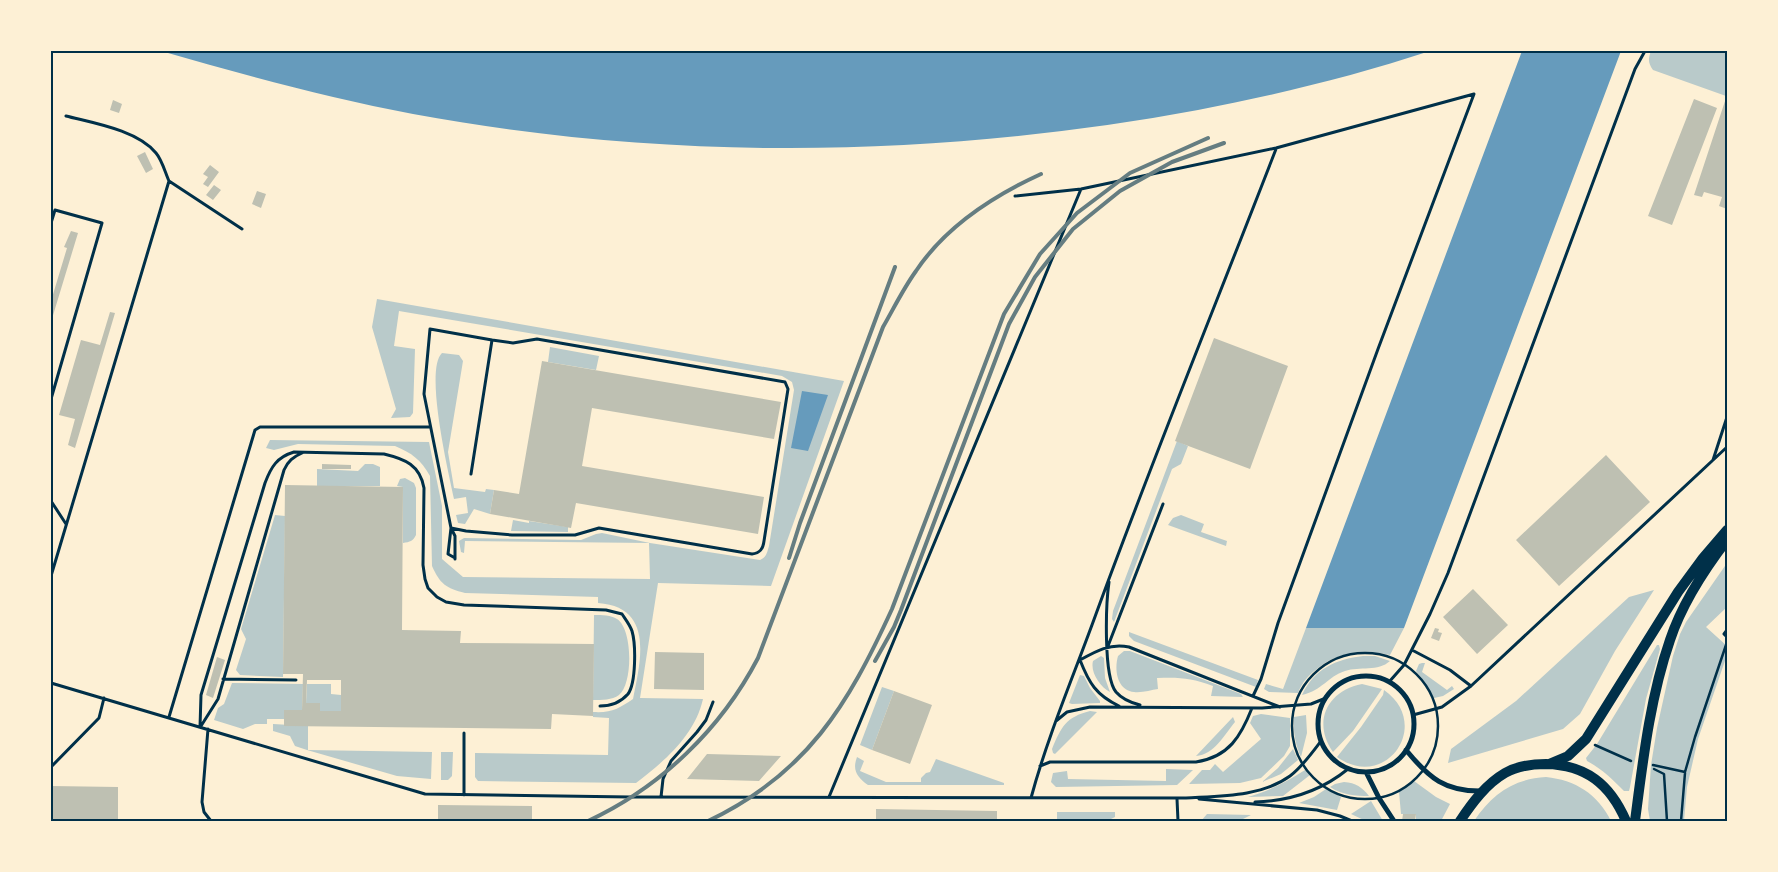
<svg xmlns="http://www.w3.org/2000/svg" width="1778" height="872" viewBox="0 0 1778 872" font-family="'Nunito Sans',sans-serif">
<rect width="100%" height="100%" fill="#fdf0d5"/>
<!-- green -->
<path fill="#b9caca" d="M1651,51H1727L1726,96L1653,70C1648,63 1648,59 1651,51Z
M377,299L844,381L771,586L658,583L640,698L703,699C695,735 665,761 636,783L478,781L475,777V753L608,755L609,718L593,717V712C612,713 618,709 633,699C641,660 654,607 598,603V597L465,593C446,588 440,584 432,566L430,476C421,460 412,453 395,446L298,444L274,450L266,448L270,440L429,442L442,506V559L463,577L650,579L649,543L465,541L464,553L461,552L459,541L464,538L581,540L596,534L602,533L650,543L760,560C767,557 767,552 769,546L794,390L792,382L782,376L399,311L394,346L415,349L413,413L410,417L391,418L396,409L372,327Z
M550,347L599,356L596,370L548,362Z
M442,353L459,355L463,361L448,452L454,488L485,492L486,489L494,490L490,514L474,509L465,524L458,523L456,515L468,513L466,497L454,499C449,474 424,370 442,353Z
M1177,441L1188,446L1181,464L1172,469L1114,622L1112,619L1113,611Z
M365,464H373L380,467V486H317V469L358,471Z
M405,478L414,483L416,488V535C413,541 410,542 403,543V487L397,486L400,479Z
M275,515L285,516L283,677L240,675L236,670L246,639L241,629Z
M1181,515L1204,524L1201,532L1227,541L1226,546L1168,525L1173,518Z
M513,520L529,523V521L568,527V532L511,531Z
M1727,563V607L1706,627L1727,646V655L1698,739L1687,787L1684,821H1650L1648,809L1651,765L1657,728L1673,656L1680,634L1686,622Z
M1654,590L1615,651L1580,714L1563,729L1448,763L1451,749L1516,701L1629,597Z
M594,615C602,615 611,615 617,619C633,629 633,684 619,695C612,700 602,700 593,700Z
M1306,628H1404L1390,655C1364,650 1340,651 1318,668C1309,675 1302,682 1298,693L1269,692L1264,689L1266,684L1283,689Z
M1129,632L1258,680L1256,687L1134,641L1129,636Z
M1657,645H1659L1660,649L1646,699L1630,787L1629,791H1624C1612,779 1602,769 1587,761L1586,758L1597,744Z
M1124,651H1130L1241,694L1243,697L1211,696L1213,686C1191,678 1180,677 1157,678L1158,689C1151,690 1142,693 1134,692C1117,690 1114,670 1118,656Z
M1101,656L1104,658L1105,678L1110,692C1100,687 1090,672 1093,661Z
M1363,656H1375L1390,661C1378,672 1360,666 1345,671C1327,677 1323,690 1302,695C1314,669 1336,659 1363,656Z
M1422,663H1425L1422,672L1447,690L1452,686L1454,689L1443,696L1434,698L1423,680L1416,671L1419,664Z
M1080,675L1084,676L1090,688L1100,701V703L1072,704L1069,703Z
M232,683L303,684L302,710L284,719H267V724H255L243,729L214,720L218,708L224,704Z
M307,684H331V694L341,695V711H320V703H306Z
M1362,684L1382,689L1353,731L1333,752C1312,722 1327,691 1362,684Z
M882,687L894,691L872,750L860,745Z
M1384,690C1433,724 1386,792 1337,757L1361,727L1383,695Z
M1090,711L1097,712L1055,754L1053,753L1052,749C1061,727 1066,717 1090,711Z
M1261,714L1290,718V746L1284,756L1261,778L1240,783L1189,784L1202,770H1210L1215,764L1223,772L1261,739L1250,723L1253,716Z
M1306,715L1307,733L1301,757C1295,744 1293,731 1294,717Z
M1233,717L1235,722C1224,735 1214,755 1196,756Z
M273,724L308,726V750L432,752L431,779L397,776L307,750L295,746L290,736L273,731Z
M1293,749L1298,760L1281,774L1262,782L1278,768Z
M441,752H453L452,776L448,780H441Z
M857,757L864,761L860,771L886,782H921V778L926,773L930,772L936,759L1004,783V785H868C857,777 852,770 857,757Z
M1166,769L1193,770L1177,785L1056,787L1051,782L1053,773L1067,771L1068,779L1166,781Z
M1305,770L1310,775L1283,796L1248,797C1269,791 1286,782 1305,770Z
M1546,777C1575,780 1598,794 1611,821H1474C1492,794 1513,779 1546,777Z
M1414,781L1436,797L1450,804L1441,821H1416V814H1401L1399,792Z
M1344,782C1356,783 1362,787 1369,796C1355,796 1342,795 1330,787L1335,784Z
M1326,789L1341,797L1337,810L1299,803L1314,797Z
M1371,801L1383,821H1366L1351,814Z
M1057,812H1115V817L1107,821H1057Z
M1207,814L1251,815L1239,821H1201Z"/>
<!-- water -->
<path fill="#669bbc" d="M161,51H1430C1354,76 1276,95 1198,110C940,158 671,162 413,114C328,98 244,75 161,51Z
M1522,51H1621L1404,628H1306Z
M802,391L828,395L808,451L791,448Z"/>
<!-- building -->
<path fill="#bec0b2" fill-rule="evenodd" d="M1727,95V209L1719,206L1722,197L1704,192L1702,197L1694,195Z
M1694,99L1717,108L1672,225L1648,216Z
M113,100L122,104L119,113L110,110Z
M145,152L153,169L146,173L137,156Z
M210,165L219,172L208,187L203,184L208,177L203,174Z
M214,185L221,190L213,200L206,195Z
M257,191L266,194L261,208L252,204Z
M71,231L78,233L51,322V301L67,248L64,247Z
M110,312L115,313L75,448L68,445L75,419L59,415L81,340L100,345Z
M1214,338L1288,366L1250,469L1175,441Z
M542,361L781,402L774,439L592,408L582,466L764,497L758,534L576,503L571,528L490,514L494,490L519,494Z
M1606,455L1650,502L1559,586L1516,540Z
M322,464L351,465V469H322Z
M285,485L403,487L402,630L461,631L460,643L594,644L593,716L552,714L551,729L284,726V710H302L303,674H283ZM307,680H341V711H320V703H306Z
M1473,589L1508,625L1477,654L1443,617Z
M1435,628L1439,629L1438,632L1442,633L1439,641L1431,638Z
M655,652L704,653V690L654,689Z
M217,657L225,660L213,698L206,695Z
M894,691L932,705L910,764L872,750Z
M707,754L781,756L759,781L687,779Z
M51,786L118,787V821H51Z
M438,805L532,806V821H438Z
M876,809L997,811V821H876Z
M1403,814H1416L1415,821H1402Z"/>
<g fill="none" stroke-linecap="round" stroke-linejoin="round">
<!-- path -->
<path stroke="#003049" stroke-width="2.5" d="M1292 726a73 73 0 1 1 146 0a73 73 0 1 1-146 0Z
M1595,745L1631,761
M1653,765L1685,772L1695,737L1726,645
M1654,769L1664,774L1667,821
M1681,821L1685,773"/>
<!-- service -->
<path stroke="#003049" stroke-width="3" d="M66,116C93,123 137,130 156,153C162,160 165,172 169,181
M1015,196L1081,189L1276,148L1474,94L1378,349L1278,623L1261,679L1253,696
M51,223L55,210L102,223L51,399
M1713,460L1727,417
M51,501L66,524
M451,528L466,531L512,535H575L599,528L752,554C760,553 763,549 764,541L788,389L785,382L537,339L513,343L492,340
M451,528L448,554L455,558
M455,559V536L451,528L424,394L430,329L492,340L471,474
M51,576L169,181L242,229
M1109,582C1106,603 1103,676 1116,692C1122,699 1132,703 1140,705
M1727,630L1724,634L1727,637
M1108,646L1163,504
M1412,650L1450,670L1471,686
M223,679L296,680
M1389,682L1404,665L1430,614L1448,573L1635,69L1645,51
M51,683L425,794L630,797L1186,798C1220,796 1261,797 1290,776C1302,767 1312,753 1321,741
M1119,706C1096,695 1089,683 1080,660C1096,651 1110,643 1129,647L1280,707
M1413,715L1442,707L1471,686L1727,447
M169,717L255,430L260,427H430
M1056,721L1067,712L1090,707L1262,708L1311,704L1326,698
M201,726L218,699L284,470C288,461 293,457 302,453
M200,727L201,695L265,483C271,467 277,457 294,452L384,454C405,459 420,465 424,488L423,565L425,579L428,588L437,597L446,602L464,605L606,610L622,614C626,620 630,625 632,631C636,645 636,683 628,694C620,703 611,706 600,706
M208,729L202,802L204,812L211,821
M1040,766L1050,762H1196C1229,757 1241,736 1252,708
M51,767L99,718L104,698
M464,795V733
M661,797L663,779L671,761L697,732L706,720L713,702
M829,797L1081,189
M1031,798C1048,735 1074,675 1096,614C1153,458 1216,304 1276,149
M1177,799L1178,821
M1199,799L1317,810L1340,816L1352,821
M1255,802C1290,801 1321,791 1348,769"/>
<!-- minor -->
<path stroke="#003049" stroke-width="5" d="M1318 724a48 48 0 1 1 96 0a48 48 0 1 1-96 0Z
M1406,750C1429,778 1445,792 1483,791
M1366,772L1379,798L1394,821"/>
<!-- primary -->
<path stroke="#003049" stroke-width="10" d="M1549,764L1568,756L1586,739L1678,592L1703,558L1727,530
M1460,821C1472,803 1486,784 1505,773C1517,766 1532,764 1546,764C1586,765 1610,784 1626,821
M1635,821C1643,760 1650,698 1670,640C1682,604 1704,570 1727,540"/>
<!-- rail -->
<path stroke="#657d81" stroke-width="4" d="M789,558L800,523L895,267
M875,661L894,627L901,610L1009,324L1035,277L1073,229L1120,191L1172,162L1224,143
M588,821C661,787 721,729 758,658L883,327C894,308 903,289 916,271C946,226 993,196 1041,174
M708,821C807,774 848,705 892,609L1004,314L1040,254L1077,213L1130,173L1208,138"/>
</g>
<!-- border -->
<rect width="1778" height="872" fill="none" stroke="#fdf0d5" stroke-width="105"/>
<rect x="52" y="52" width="1674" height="768" fill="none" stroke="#003049" stroke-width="2"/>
</svg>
